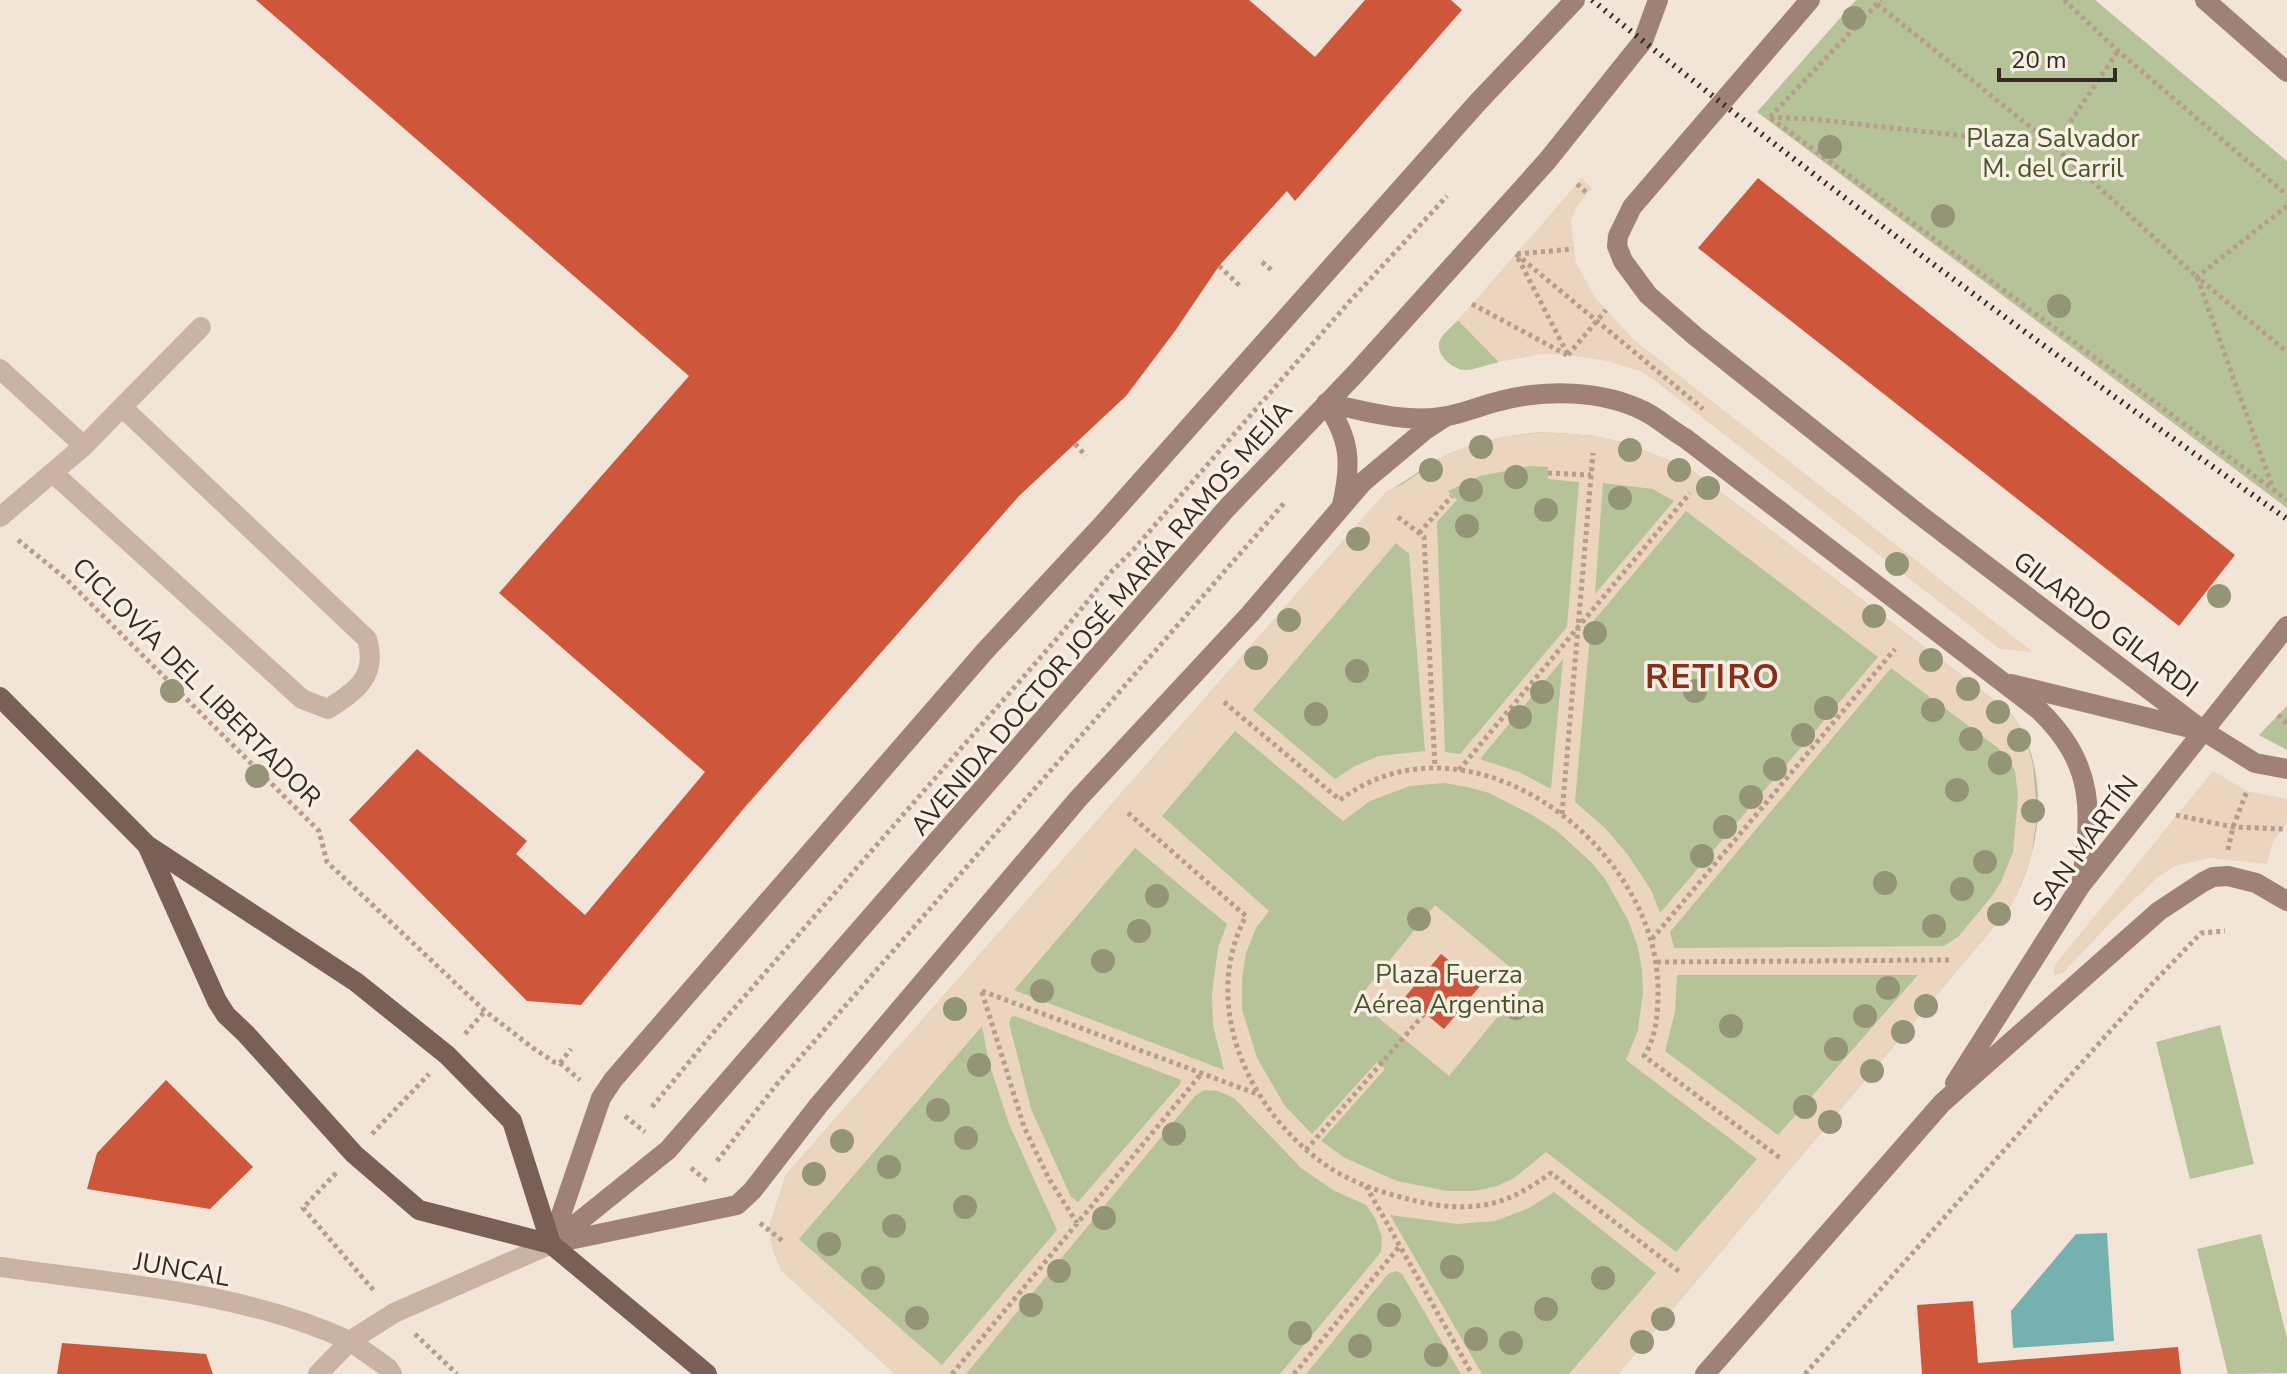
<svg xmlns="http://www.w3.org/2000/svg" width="2287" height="1374" viewBox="0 0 2287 1374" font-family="'Nunito Sans',sans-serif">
<rect width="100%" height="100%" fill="#f3e4d8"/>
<!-- green -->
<path fill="#b6c297" d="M1856,0H2095L2287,161V508L1757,112Z
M1458,320L1499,362C1489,364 1477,369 1467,370C1453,371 1434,354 1440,340C1443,333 1453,326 1458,320Z
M1544,432L1595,436L1625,443L1689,468L2011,713C2052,769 2043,853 2008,910L1618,1374H895L781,1270L771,1241L770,1224L786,1175L1387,491C1403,484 1415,473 1430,464C1465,443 1503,435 1544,432Z
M2287,706V750L2259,735Z
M2220,1025L2254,1164L2190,1179L2156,1042Z
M2261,1234L2287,1338V1373L2228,1374L2197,1249Z"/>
<!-- plaza -->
<path fill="#ecd5be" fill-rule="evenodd" d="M1582,178L1592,188L1577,206L1571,220L1576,263L1595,297L1634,340L2033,652L2000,649L1654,380L1640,371L1607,361L1568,355L1542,354L1499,362L1458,320Z
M1544,432L1595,436L1625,443L1689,468L2011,713L2025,736L2033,765L2037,816L2031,857L2017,895L2008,910L1618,1374H1569L1656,1273L1554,1192L1529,1208L1495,1221L1457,1224L1390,1215L1482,1374H1461L1402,1274L1396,1271L1388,1274L1306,1374H1280L1381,1252L1382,1237L1375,1218L1366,1205L1333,1190L1301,1168L1234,1098L1218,1091L1204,1090L1195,1096L966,1374H895L781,1270L772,1249L770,1224L786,1175L1387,491L1403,484L1442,457L1470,445L1501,437ZM1531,466L1548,467V479L1579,482L1567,627L1460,754L1445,752L1437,522L1457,500L1448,491L1480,476ZM1603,483L1653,489L1674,501L1595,594ZM1686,511L1878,657L1660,913L1651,890L1628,855L1605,828L1575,802L1591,624ZM1396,543L1409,554L1425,751L1379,756L1355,766L1335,779L1253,710ZM1563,659L1551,789L1519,772L1480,759ZM1891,668L1998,748L2008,758L2015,771L2018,796L2013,852L2001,882L1992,896L1958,937L1944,946L1674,948L1670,932ZM1235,731L1343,821L1370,801L1410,786L1444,783L1467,787L1489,793L1534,816L1557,831L1591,862L1605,879L1628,920L1638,947L1642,971L1643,992L1638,1030L1626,1060L1757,1159L1676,1252L1546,1152L1514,1178L1497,1186L1475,1191H1447L1397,1181L1345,1158L1321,1141L1385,1069L1377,1062L1312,1134L1285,1106L1257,1058L1242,1009V980L1246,953L1256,928L1269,911L1162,816ZM1135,848L1227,924L1218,948L1212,993L1213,1025L1224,1070L1014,990ZM1677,975H1918L1778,1135L1665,1051L1675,1012ZM1015,1016L1181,1080L1180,1084L1078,1202L1071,1197L1031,1109L1009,1023L1011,1017ZM982,1026L989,1063L1009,1124L1057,1230L942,1365L799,1239Z
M2213,771L2247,791L2287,799V823L2273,842L2267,864L2210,858L2175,866L2158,877L2117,916L2063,973L2054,975V966Z
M1435,905L1527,981L1449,1076L1357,1000ZM1441,954L1480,986L1444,1029L1406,997Z"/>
<!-- water -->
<path fill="#75b1b0" d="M2107,1233L2114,1341L2013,1348L2011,1311L2076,1234Z"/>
<!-- building -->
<path fill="#cd563b" d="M256,0H1249L1315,57L1365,0H1451L1462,10L1295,201L1287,191L1219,266L1175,331L1126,396L1019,496L745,807L581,1005L527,1001L349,820L417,749L527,841L516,854L585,915L705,772L499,593L689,376Z
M1758,178L2235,555L2179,626L1698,248Z
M1441,954L1480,986L1444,1029L1405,997Z
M166,1080L253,1167L210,1209L87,1189L97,1153Z
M1973,1301L1978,1363L2178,1347L2181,1374H1922L1917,1305Z
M62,1343L206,1354L213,1374H57Z"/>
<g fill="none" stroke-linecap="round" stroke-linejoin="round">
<!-- path -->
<path stroke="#b79d8d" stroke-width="5" stroke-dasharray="4 4" stroke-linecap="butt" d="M2064,0L2118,51L2287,195
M1877,4L2054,146L2118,51
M1770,117L1812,119L2054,146L2197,277L2273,488
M1770,117L1881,0
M1771,118L2287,500
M1577,184L1587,193
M2287,206L2197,277L2287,352
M1516,254L1703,409
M1517,254L1573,249
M1518,258L1568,355
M1262,262L1274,272
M1219,266L1240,286
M1472,304L1567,355
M1568,355L1606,310
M1075,444L1086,456
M1548,473L1591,475
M1398,517L1424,537L1435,768
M1419,533L1452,496
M18,540L65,578L319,831L327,862L485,1011L533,1048L554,1062L560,1063L580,1080
M1224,702L1340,800C1469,702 1660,847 1658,992C1658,1014 1656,1038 1644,1056L1780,1158
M2278,715L2287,724
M1459,770L1690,493
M1128,813L1246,916C1199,1005 1249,1112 1327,1166C1352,1183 1383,1193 1412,1200C1439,1207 1470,1210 1497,1202C1517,1196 1534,1185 1551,1173L1681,1273
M1562,814L1593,453
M2176,815L2233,827L2283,829
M2228,850L2233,827L2247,791
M1652,939L1895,649
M1657,962L1949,960
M982,991L1257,1094
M982,992L1024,1127L1049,1179L1077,1223
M465,1034L485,1011
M560,1063L571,1049
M652,1107L717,1028L1060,635L1112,571L1134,549L1350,301L1447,196
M625,1116L645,1132
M372,1134L429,1074
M1306,1150L1425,1013
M717,1161L777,1084L1286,501
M691,1168L708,1182
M336,1173L303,1208L375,1292
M1366,1186L1472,1374
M760,1223L784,1242
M415,1334L457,1374
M952,1374L1202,1073
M1294,1374L1399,1247
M1805,1374L2151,985L2201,933L2225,931"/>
<!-- service -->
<path stroke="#cbb3a3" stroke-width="20" d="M0,369L84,446
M122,407L201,327
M0,517L84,446L122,407L367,639C378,676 357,690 328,709L302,699L53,473"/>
<!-- minor -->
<path stroke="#cbb3a3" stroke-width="20" d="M0,1267C117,1284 242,1291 350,1341"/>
<!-- tertiary -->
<path stroke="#cbb3a3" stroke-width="20" d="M350,1341L388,1368L392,1374
M318,1374L350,1341L394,1313L551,1244"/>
<!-- secondary -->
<path stroke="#9f8275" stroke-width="20" d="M1810,0L1632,207L1618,236L1617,246L1623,261L1648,295L1695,336L1920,515L2202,730L2255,763L2287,769
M2205,0L2287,72
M1326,403C1365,411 1406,424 1447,416C1465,413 1482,405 1500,401C1544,389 1602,390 1644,411C1658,418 1671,430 1685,438L2039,710C2096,765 2092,812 2081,885
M1326,403C1350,439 1352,462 1342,505
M2011,684L2194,729
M1955,1083L2081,885L2287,626
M555,1243L737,1205L752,1191L818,1106L1078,799L1250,614L1363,482L1425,430L1445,417
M551,1244L668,1150L1226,509L1357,372L1547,161L1643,41L1658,0
M551,1244L601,1098L613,1080L985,651L1102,525L1478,102L1575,0
M1705,1374L1942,1103L2159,911L2203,882L2213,877L2228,876L2256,883L2287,901"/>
<!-- primary -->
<path stroke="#795f56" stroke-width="20" d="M0,697L147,845L356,982L447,1055L512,1121L551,1244
M147,845L217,1001L226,1015L246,1034L354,1154L419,1210L551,1244L707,1374"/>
<!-- rail -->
<path stroke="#362a26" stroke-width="6" stroke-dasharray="2 6" stroke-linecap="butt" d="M1592,0C1817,182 2050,353 2287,519"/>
</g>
<!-- trees -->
<g fill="#949577">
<circle cx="1854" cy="18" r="12"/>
<circle cx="1830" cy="147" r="12"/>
<circle cx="1943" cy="216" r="12"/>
<circle cx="2059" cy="306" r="12"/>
<circle cx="1481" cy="447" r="12"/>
<circle cx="1630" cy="450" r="12"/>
<circle cx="1431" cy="470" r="12"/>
<circle cx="1679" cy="470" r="12"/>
<circle cx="1516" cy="477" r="12"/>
<circle cx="1708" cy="488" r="12"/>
<circle cx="1471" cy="490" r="12"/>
<circle cx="1620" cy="498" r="12"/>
<circle cx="1546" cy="510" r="12"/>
<circle cx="1467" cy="526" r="12"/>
<circle cx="1358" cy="539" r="12"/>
<circle cx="1897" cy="564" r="12"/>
<circle cx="2219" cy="596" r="12"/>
<circle cx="1874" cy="616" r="12"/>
<circle cx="1289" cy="620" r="12"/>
<circle cx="1595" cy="633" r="12"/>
<circle cx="1256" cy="658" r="12"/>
<circle cx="1931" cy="660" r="12"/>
<circle cx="1357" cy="671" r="12"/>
<circle cx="1968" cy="689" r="12"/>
<circle cx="172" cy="691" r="12"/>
<circle cx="1695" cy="691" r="12"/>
<circle cx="1542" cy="692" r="12"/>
<circle cx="1826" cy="708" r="12"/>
<circle cx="1933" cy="710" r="12"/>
<circle cx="1998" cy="712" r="12"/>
<circle cx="1316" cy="714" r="12"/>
<circle cx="1520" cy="717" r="12"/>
<circle cx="1803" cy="735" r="12"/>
<circle cx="1971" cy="739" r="12"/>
<circle cx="2019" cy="740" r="12"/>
<circle cx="2000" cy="763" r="12"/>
<circle cx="1775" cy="769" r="12"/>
<circle cx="257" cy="776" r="12"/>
<circle cx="1957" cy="790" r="12"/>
<circle cx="1751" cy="797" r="12"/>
<circle cx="2033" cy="811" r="12"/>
<circle cx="1725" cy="827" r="12"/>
<circle cx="1702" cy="856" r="12"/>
<circle cx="1985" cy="862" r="12"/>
<circle cx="1885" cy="883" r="12"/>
<circle cx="1962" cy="889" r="12"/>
<circle cx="1157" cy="896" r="12"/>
<circle cx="1999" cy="914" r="12"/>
<circle cx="1419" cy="919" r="12"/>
<circle cx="1934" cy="926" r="12"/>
<circle cx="1139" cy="931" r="12"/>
<circle cx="1103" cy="961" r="12"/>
<circle cx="1888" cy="988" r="12"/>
<circle cx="1042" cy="991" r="12"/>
<circle cx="1926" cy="1006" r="12"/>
<circle cx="1516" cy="1008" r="12"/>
<circle cx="955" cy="1009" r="12"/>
<circle cx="1865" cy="1016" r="12"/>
<circle cx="1731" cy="1026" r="12"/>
<circle cx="1903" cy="1032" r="12"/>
<circle cx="1836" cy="1049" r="12"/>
<circle cx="979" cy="1065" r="12"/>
<circle cx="1872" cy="1071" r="12"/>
<circle cx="1805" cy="1107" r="12"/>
<circle cx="938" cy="1110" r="12"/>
<circle cx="1830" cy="1122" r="12"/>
<circle cx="1174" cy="1134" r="12"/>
<circle cx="966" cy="1138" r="12"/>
<circle cx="842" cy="1141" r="12"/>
<circle cx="889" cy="1167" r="12"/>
<circle cx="814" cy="1174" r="12"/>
<circle cx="965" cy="1207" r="12"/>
<circle cx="1104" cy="1218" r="12"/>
<circle cx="894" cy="1226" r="12"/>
<circle cx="829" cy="1244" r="12"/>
<circle cx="1452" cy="1267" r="12"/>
<circle cx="1059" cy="1271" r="12"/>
<circle cx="873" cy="1278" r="12"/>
<circle cx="1603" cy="1278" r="12"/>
<circle cx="1031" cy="1305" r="12"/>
<circle cx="1546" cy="1309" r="12"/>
<circle cx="1389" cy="1315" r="12"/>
<circle cx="917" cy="1318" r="12"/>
<circle cx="1663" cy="1319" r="12"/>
<circle cx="1300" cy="1333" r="12"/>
<circle cx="1476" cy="1339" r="12"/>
<circle cx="1642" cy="1342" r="12"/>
<circle cx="1511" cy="1343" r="12"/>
<circle cx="1360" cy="1346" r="12"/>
<circle cx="1436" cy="1355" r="12"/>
</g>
<g text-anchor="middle" stroke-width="7" stroke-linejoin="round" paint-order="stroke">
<!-- park labels -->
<g font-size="26" fill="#475528" stroke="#faefe4">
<text x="2053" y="147">Plaza Salvador<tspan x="2053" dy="30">M. del Carril</tspan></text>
<text x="1449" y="983">Plaza Fuerza<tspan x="1449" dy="30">Aérea Argentina</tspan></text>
</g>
<!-- street labels -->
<g font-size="26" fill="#362a26" stroke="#faefe4">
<text transform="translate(1101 618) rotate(-49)" y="9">AVENIDA DOCTOR JOSÉ MARÍA RAMOS MEJÍA</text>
<text transform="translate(2106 624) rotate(37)" y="9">GILARDO GILARDI</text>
<text transform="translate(197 682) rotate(45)" y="9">CICLOVÍA DEL LIBERTADOR</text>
<text transform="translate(2085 843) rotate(-54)" y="9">SAN MARTÍN</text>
<text transform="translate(182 1269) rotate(10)" y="9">JUNCAL</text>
</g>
<!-- district labels -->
<g font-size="34" font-weight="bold" letter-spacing="2" fill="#892e1a" stroke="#faefe4">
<text x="1713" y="688">RETIRO</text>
</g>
</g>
<!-- scale -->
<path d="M1999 68v12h116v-12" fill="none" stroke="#362a26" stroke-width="4"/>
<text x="2011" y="68" font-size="24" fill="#362a26" stroke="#faefe4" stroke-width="6" paint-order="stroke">20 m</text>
</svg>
